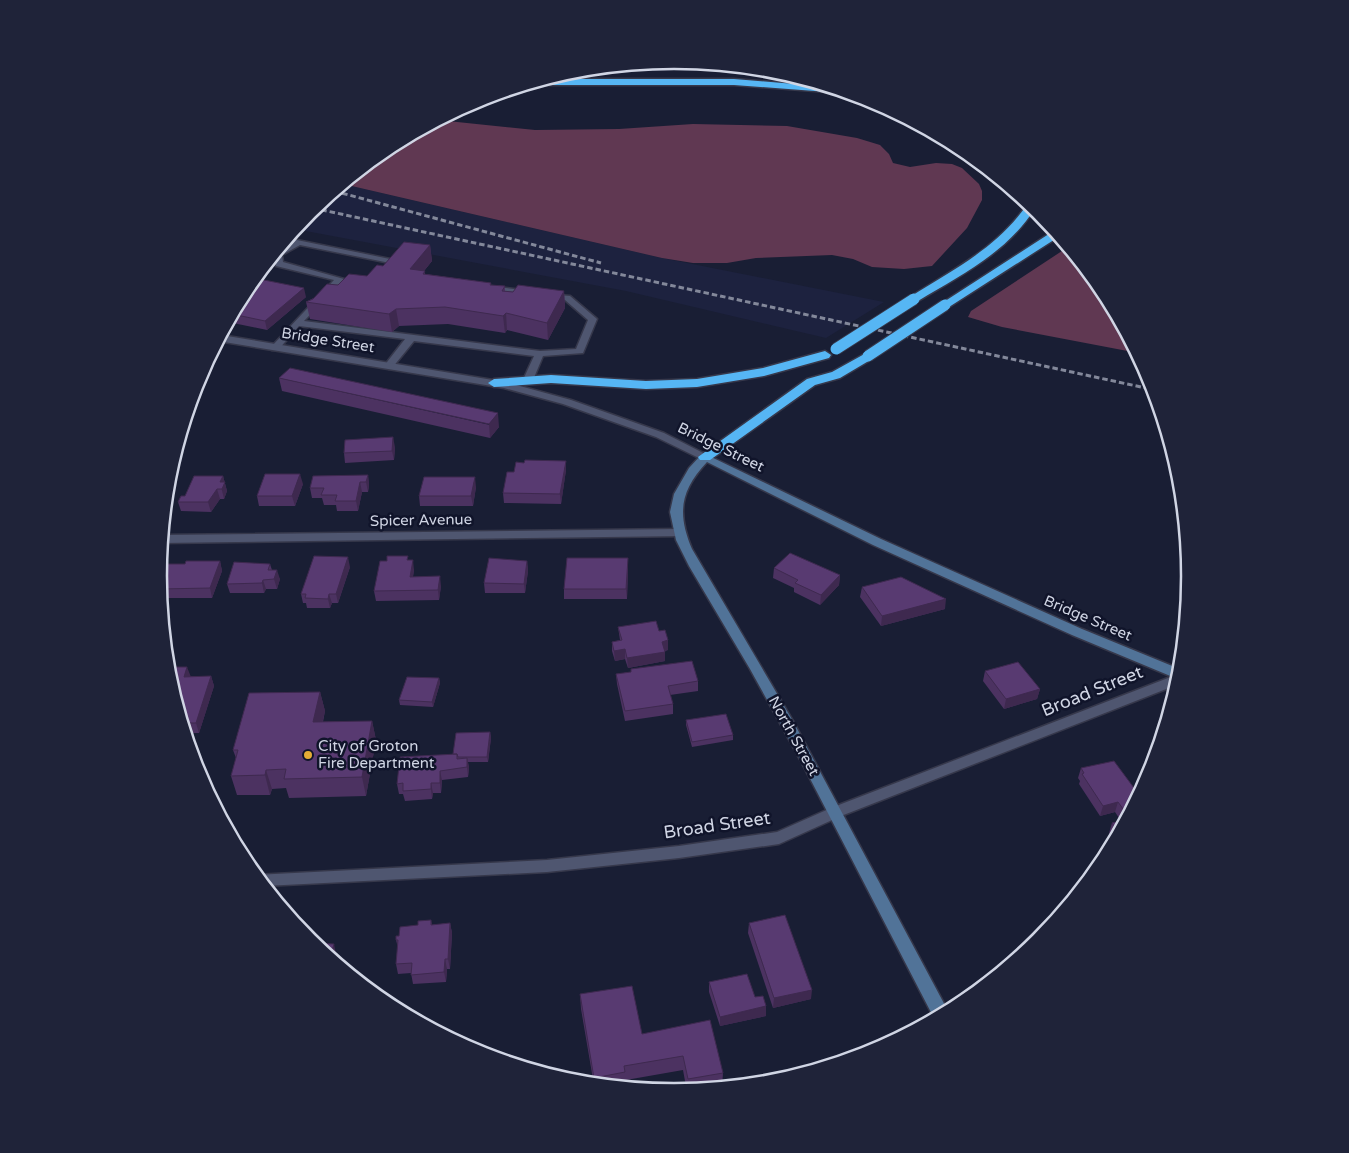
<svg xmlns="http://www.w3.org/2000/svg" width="1349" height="1153" viewBox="0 0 1349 1153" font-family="'Varela Round',sans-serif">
<rect width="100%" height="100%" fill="#191e34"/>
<!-- built -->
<path fill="#1d223f" d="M343,184L662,258L884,302L826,338L626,291L295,229L309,211Z"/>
<!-- green -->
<path fill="#603852" d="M438,120L535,130L619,129L693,124L787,126L857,138L880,145L889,154L893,163L910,167L936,163L952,164L962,168L979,184L982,191V200L967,228L932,266L904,269L872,267L853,259L832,255L756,258L727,263H693L662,258L343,184L388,147Z
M1068,247L1104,290L1138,353L1002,327L968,317L971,311Z"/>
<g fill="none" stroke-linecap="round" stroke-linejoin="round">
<!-- service casing -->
<g stroke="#36384b" stroke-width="3">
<path id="service" d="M287,238L390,259L394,261L390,263L300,245L282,255L283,262L344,279L304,321L540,351L576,349L588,320L565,300L546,298V294L570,296L597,319L583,353L543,356L533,380L528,383L523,380L534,356L414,341L392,368L389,369L384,366L405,339L299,326L278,350H272V346L334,280L276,266L274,254L291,243L284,242Z
M490,286L529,291L533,294L529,297L487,291V287Z"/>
</g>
<!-- minor casing -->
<g stroke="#36384b" stroke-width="3">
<path id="minor" d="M680,529L686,533L684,536L161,543L162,535Z
M1181,673L1179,684L841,816L779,844L679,858L547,872L264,886L255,875L547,860L679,846L777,832L831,808Z"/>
</g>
<!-- tertiary casing -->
<g stroke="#36384b" stroke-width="3">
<path id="tertiary" d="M221,335L505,382L571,400L664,433L711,457L705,460L701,459L656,437L563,404L504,388L218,341Z"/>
</g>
<!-- secondary casing -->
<g stroke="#36384b" stroke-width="3">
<path id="secondary" d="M705,454L881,539L1082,629L1182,670L1180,680L1072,635L873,545L707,462C680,491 677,513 692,549L793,721L948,1011L949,1013L935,1020L802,763L750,669L689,566L676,540L670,512L674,494L689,468L701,455Z"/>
</g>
<!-- motorway casing -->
<g stroke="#36384b" stroke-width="3">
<path id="motorway" d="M675,60L683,61L669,64L665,61Z
M543,79H734L830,87L845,91L841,93L734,85H536L532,83Z
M1028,203L1035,208C1008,252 961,275 918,301H910V297C954,269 999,247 1028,203Z
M1055,230L1060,236L949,307L945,308L939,305Z
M825,351L831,355L829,358L764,376L697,387L646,389L551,383L494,387L488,383L494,379L551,375L646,381L697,379L763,368Z
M868,352L872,353L874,356L872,359L840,378L815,385L710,460H700L698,457L807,379L832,372Z"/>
</g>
<!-- service -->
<use href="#service" fill="#4f5670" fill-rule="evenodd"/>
<!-- minor -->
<use href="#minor" fill="#4f5670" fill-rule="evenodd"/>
<!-- tertiary -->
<use href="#tertiary" fill="#4f5670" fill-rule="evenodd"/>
<!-- secondary -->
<use href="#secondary" fill="#517398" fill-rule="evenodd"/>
<!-- motorway -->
<use href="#motorway" fill="#56b6f4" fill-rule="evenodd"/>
<!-- rail -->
<path stroke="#83889a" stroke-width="3" stroke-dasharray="5.5 3" stroke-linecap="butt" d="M334,191L601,263
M313,208L1155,390"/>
<!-- motorway-bridge casing -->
<g stroke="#36384b" stroke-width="13" stroke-linecap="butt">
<path id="motorway-bridge" d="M836,349L914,299
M868,356L945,305"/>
</g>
<!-- motorway-bridge -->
<use href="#motorway-bridge" stroke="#56b6f4" stroke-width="11"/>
</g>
<!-- wall -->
<path fill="#4c3261" d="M430,245L432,261L424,271L425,274L491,283V285L505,286V291L513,292L564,291L565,308L548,340L507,330L505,333L448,324L399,326L392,332L310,319L306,302L338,285L367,276L383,266Z
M306,297L267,330L228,322L239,300Z
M279,378L499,427L490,438L282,391Z
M395,447L394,460L345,463L344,453Z
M566,470L561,504L504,503L503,493L514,472Z
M368,475L369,485L368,492H362L358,511H337L336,505H324L322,498H312L310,488Z
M223,476L227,491L224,499H220L211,512L181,511L178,502L185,496Z
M303,484L295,506H259L257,496Z
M476,487L473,506H420L419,496Z
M409,560L414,570L413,577L441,586L439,600L376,601L374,591Z
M220,561L222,571L212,598H160L159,582L185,564Z
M527,561L528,571L525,593H485L484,583Z
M270,564L272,570L280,579L277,589H266L264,593H230L227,584Z
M350,567L338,603H332L330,608H307L306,603H303L301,594Z
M628,568L627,599H564V589Z
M774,568L840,575L839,585L820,605L794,592V588L773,578Z
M862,587L945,609L881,626L860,597Z
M618,627L659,631L668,640V650L665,651V661L628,668L625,659L615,661L612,651V642L620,640Z
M631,669L698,681V691L670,695L673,704V714L625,721L617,684L616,674L631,672Z
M985,671L1040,689L1037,699L1004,709L983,681Z
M211,676L214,686L199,733H185L168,677Z
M439,678L440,683L433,707L400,705L399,700Z
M320,692L325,711L323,722L372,721L376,740L366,796L289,798L286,788L272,789L270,795H237L231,776L236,758L233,750Z
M686,720L733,735V740L692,747L686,725Z
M490,732L491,738L488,762H468L469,768L468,777L442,780L441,793H433L432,799L405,801L403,794H399L397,784L453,754Z
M1081,768L1140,796L1115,842L1109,833L1112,823L1121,821L1115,812L1100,816L1079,784L1080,781L1078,778Z
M431,920L432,925L450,923L452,933L450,969H447L446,982L413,984L411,973L398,974L396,964L398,948L396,940L399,936L418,925Z
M749,923L811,999L773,1008L748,933Z
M709,982L755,997L766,1016L720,1026L709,992Z
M580,994L642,1034L723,1073L722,1087L704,1090L687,1092L683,1070L626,1080V1086L619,1087L594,1085L581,1009Z"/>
<!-- shaded-wall -->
<path fill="#3e294f" d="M430,245L432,261L412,286L410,269Z
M304,288L306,297L267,330L265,321Z
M564,291L565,308L548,340L547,323Z
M396,309L399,326L392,332L389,314Z
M506,313L507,330L505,333L503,316Z
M498,413L499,427L490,438L489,424Z
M393,437L395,447L394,460L392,451Z
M566,461V470L561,504L560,494Z
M171,467L174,476L167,490L168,475Z
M300,474L303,484L295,506L292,496Z
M368,475L369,485L368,492L366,482Z
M223,476L227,491L224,499L220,482Z
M475,477L476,487L473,506L471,496Z
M360,482L362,492L358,511L356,501Z
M169,486L172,496L164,511L166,492Z
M217,489L220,499L211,512L208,502Z
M348,557L350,567L338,603L336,594Z
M628,558V568L627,599L626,589Z
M413,560L414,570L411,587L410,577Z
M220,561L222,571L212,598L210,588Z
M527,561L528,571L525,593L524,584Z
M277,570L280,579L277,589L274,579Z
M840,575L839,585L820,605L821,595Z
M440,576L441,586L439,600L438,590Z
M263,580L266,589L264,593L262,583Z
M329,594L332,603L330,608L328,599Z
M946,599L945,609L881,626L882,616Z
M668,640V650L662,651V642Z
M625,649V659L615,661L614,651Z
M665,652V661L628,668L627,658Z
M187,667L191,677H184Z
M211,676L214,686L199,733L196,723Z
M439,678L440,683L433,707L432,702Z
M1040,689L1037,699L1004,709L1006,699Z
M320,692L325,711L318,741L313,722Z
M372,721L376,740L366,796L362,777Z
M490,732L491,738L488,762L487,757Z
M467,758L469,768L468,777L467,767Z
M266,770L272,789L270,795L265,775Z
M440,771L442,780L441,793L440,783Z
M431,783L433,793L432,799L431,789Z
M1139,798L1133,808L1129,800Z
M1118,802L1115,812L1100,816L1103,806Z
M450,923L452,933L450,969L448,959Z
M334,944L336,954L334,962L330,958Z
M445,959L447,969L446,982L444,972Z
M812,990L811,999L773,1008L774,998Z
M766,1006V1016L720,1026V1017Z"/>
<!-- building -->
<path fill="#583a71" stroke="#3e294f" d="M404,242L430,245L410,269L425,271L423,274L491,283L490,285L505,286L502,291L513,292L518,285L564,291L547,323L506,313L503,316L445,307L396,309L389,314L306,302L313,299L327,284L338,285L349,274L367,276L377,265L383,266Z
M264,280L304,288L265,321L232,314L239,300Z
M290,368L498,413L489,424L279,378Z
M393,437L392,451L344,453L345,440Z
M525,460L566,461L560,494L503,493L507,472H514L516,462L524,463Z
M265,474H300L292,496H257Z
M368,475L366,482H360L356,501H335L337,495H321L324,488H310L313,476Z
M194,476H223L220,482H225L222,489H217L208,502H178L181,496H185Z
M424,477H475L471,496H419Z
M790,553L840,575L821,595L795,583L798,580L774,568Z
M314,556L348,557L336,594H329L328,599L305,598L306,594H301Z
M387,556H408L407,560H413L410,577L440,576L438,590L374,591L380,561H387Z
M489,558L527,561L524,584L484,583Z
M567,558H628L626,589H564Z
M186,561H220L210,588L159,589V582L166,564H185Z
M234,562L270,564L268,570H277L274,579L263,580L262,583L227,584Z
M901,577L946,599L882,616L862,587Z
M656,621L659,631L665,630L668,640L662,642L665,652L627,658L625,649L614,651L612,642L622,640L618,627Z
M692,661L698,681L668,686L673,704L625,711L616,674L631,672V669Z
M1018,662L1040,689L1006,699L985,671Z
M167,667H187L184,677L211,676L196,723H182L168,677Z
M407,677L439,678L432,702L399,700Z
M320,692L313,722L372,721L362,777L284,779L286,769L266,770L265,775L231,776L238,750H233L249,693Z
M726,714L733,735L692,742L686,720Z
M490,732L487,757H458L457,754H453L456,733Z
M457,754V759L467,758V767L440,771V783H431V789L403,791V783L397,784L400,757Z
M1114,761L1140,796L1139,798L1129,800L1134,807L1129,817L1118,802L1103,806L1082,774L1084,773L1081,768Z
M1128,819L1120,834L1112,823Z
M785,915L812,990L774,998L749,923Z
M431,920V925L450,923L448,959H445L444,972L411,975L412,963L396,964L398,940H396V936H399L400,927L418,925V921Z
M311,943L334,944L330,958Z
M747,974L755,997L763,996L766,1006L720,1017L709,982Z
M632,986L642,1034L710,1020L723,1073L688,1079L683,1056L624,1066L625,1072L594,1078L580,994Z"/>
<!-- markers -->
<circle fill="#e4ad35" stroke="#10142a" stroke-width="2" cx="308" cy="755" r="5"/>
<g text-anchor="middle" stroke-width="5" stroke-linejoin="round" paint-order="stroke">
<!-- street labels -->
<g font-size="15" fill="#d0d5e4" stroke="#10142a">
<text transform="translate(328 340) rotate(9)" y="5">Bridge Street</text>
<text transform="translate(721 447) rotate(26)" y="5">Bridge Street</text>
<text transform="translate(421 520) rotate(-1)" y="5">Spicer Avenue</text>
<text transform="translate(1088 618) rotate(23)" y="5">Bridge Street</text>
<text transform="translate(794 736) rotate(61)" y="5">North Street</text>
</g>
<!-- poi labels -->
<g font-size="15" fill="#d0d5e4" stroke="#10142a" text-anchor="start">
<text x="318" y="751">City of Groton<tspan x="318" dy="17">Fire Department</tspan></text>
</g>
<!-- near-street labels -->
<g font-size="18" fill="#d0d5e4" stroke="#10142a">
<text transform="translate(1092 691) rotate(-22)" y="6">Broad Street</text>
<text transform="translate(717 825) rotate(-8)" y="6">Broad Street</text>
</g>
</g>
<!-- crop -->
<path d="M0 0H1349V1153H0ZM167 576a507 507 0 1 1 1014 0a507 507 0 1 1-1014 0Z" fill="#1f2339" fill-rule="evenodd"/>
<path fill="none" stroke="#d0d5e4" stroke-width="2.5" d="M167 576a507 507 0 1 1 1014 0a507 507 0 1 1-1014 0Z"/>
</svg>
